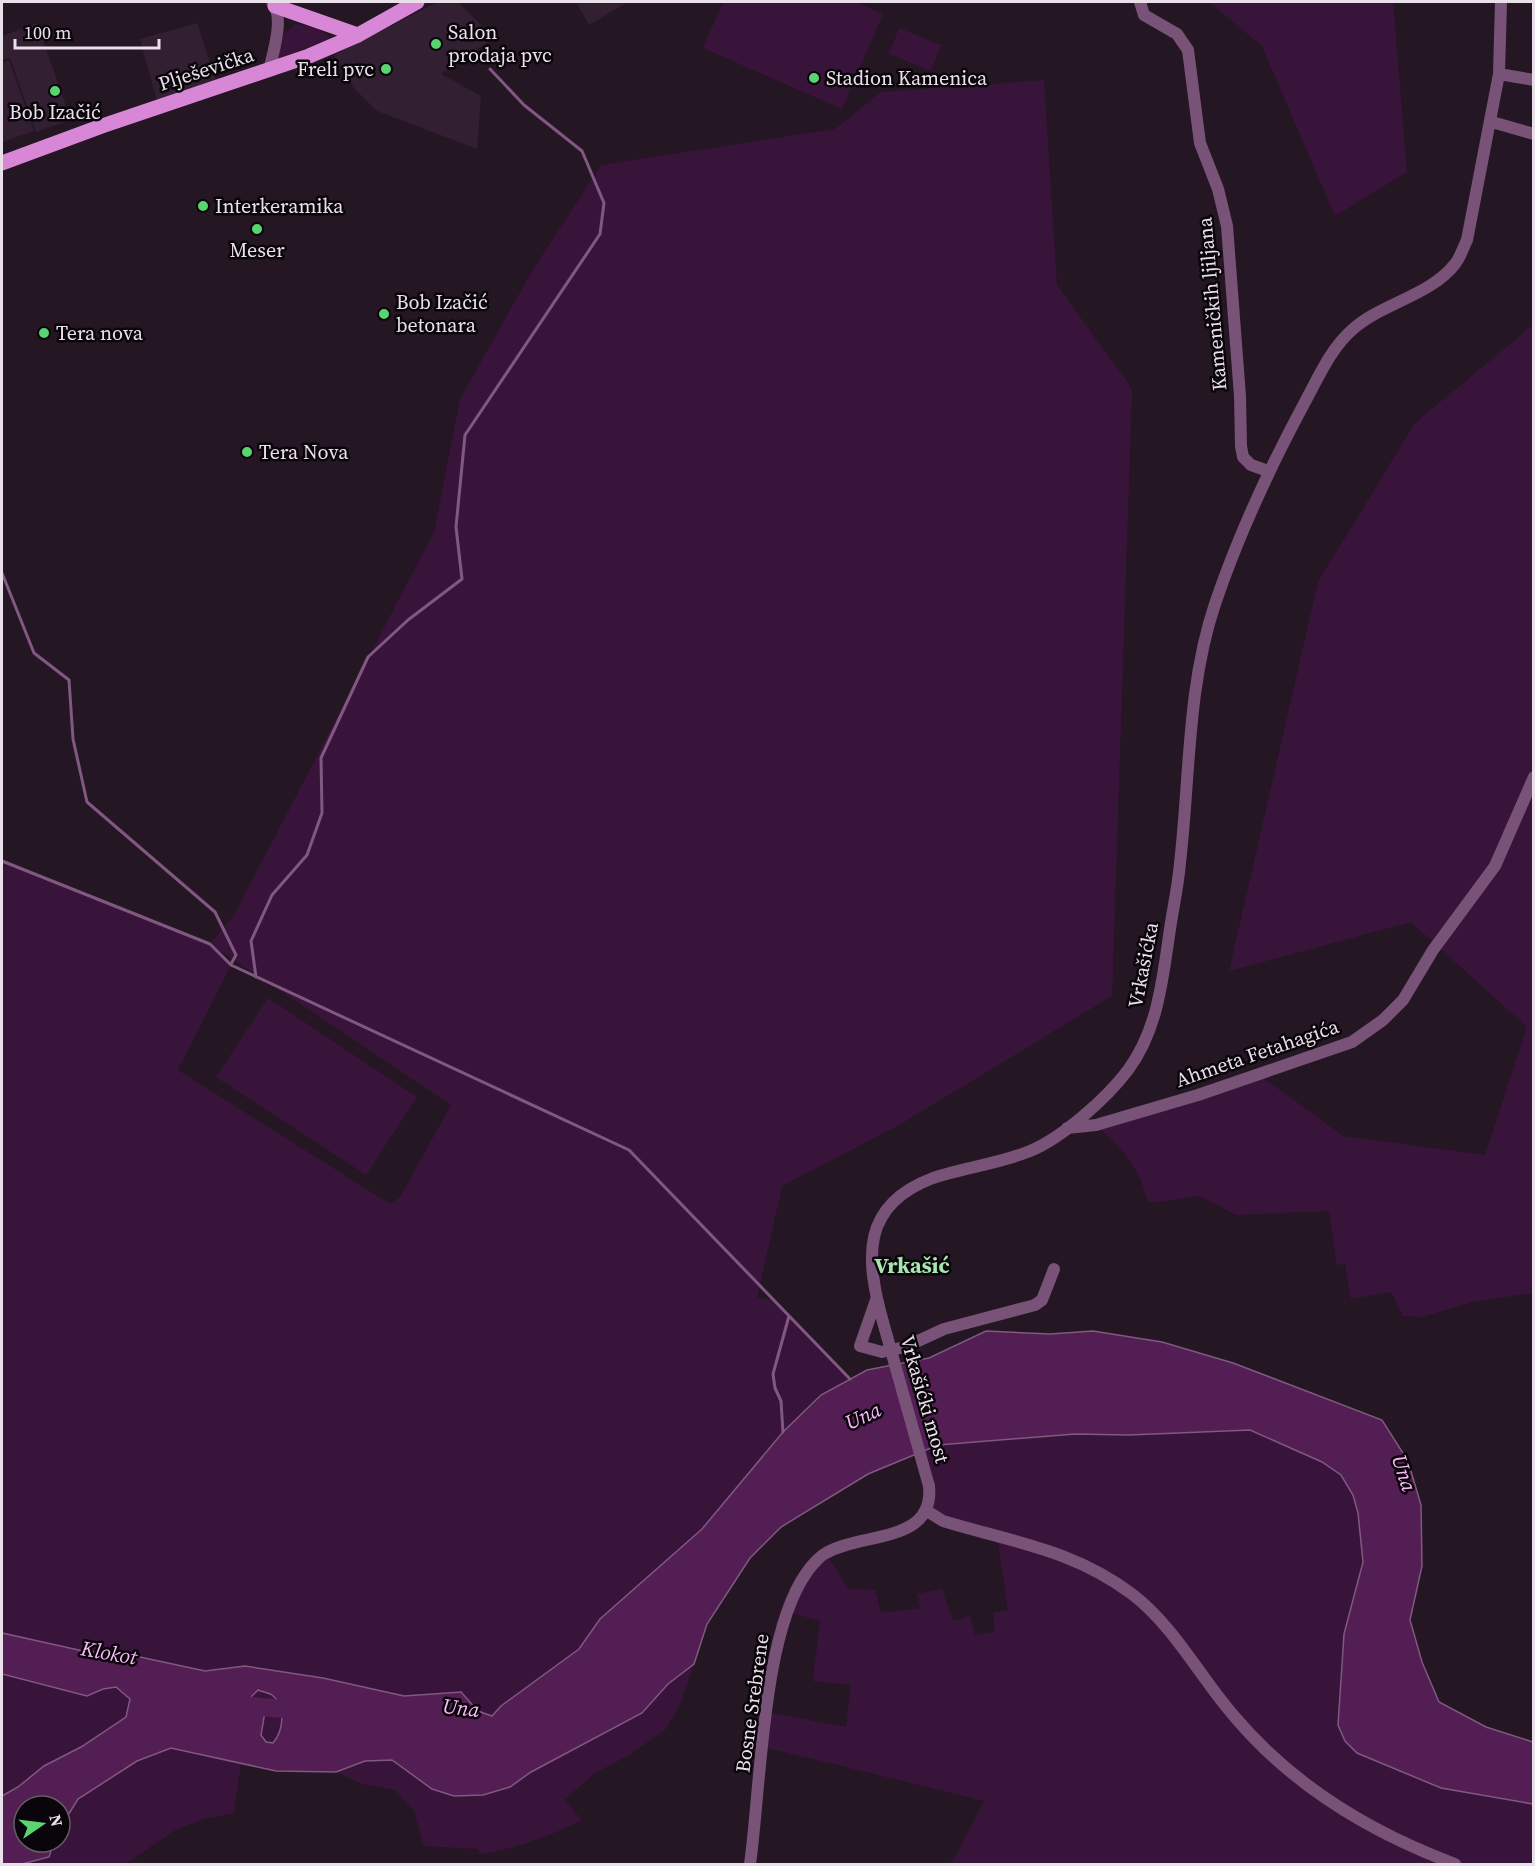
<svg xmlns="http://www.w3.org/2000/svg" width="1535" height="1866" viewBox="0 0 1535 1866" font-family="'Source Serif 4',serif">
<rect width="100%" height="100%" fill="#251624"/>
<!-- built -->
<path fill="#321f32" d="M437,2H458L494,38L441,74L481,96L477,149L377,111L353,87L334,55Z
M576,2H628L589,25Z
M37,23L71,120L36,132L10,58L2,60V36Z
M197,23L217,83L158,105L140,39Z
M9,60L34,131L2,142V63Z"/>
<!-- green -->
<path fill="#39143a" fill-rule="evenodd" d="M723,2H855L883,14L842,109L703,48Z
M1209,2H1393L1407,172L1335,216L1262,46Z
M296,24L316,28L331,38L274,61L281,36Z
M899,28L941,45L931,71L889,54Z
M1044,80L1057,285L1132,389L1112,996L899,1125L782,1186L757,1298L774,1300L850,1379L821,1396L783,1432L702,1529L600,1619L579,1649L501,1706L492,1716L478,1711L461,1693L404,1696L323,1678L245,1666L205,1671L127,1654L124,1692L130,1699L126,1717L81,1747L44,1766L18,1787L2,1796V861L210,944L234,915L434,532L460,399L531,273L601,165L835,129L881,92ZM213,946L451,1105L400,1197L390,1204L178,1070L231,965Z
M1533,325V1293L1473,1302L1422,1317L1403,1316L1391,1292L1351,1299L1345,1264L1337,1265L1329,1211L1236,1215L1200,1196L1148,1203C1139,1165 1124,1151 1096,1125L1258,1074L1343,1136L1485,1155L1527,1027L1411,922L1229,971L1318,582L1415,423Z
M268,998L417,1097L366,1175L216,1077Z
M1250,1430C1279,1442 1316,1453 1340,1474C1347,1480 1352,1493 1355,1502C1375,1568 1343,1615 1340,1678C1339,1705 1348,1728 1357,1753L1441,1788L1533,1804V1864H951L984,1801L764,1747L767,1712L846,1727L851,1685L813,1681L820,1621L788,1612L826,1553L848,1589L875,1590L881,1613L920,1608L917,1594L942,1589L953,1621L970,1616L975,1635L995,1632L993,1613L1008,1610L997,1536L927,1511L918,1449L938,1445L1075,1434L1129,1435Z
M694,1664L679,1707L666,1729L631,1754L595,1773L564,1800L582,1820C548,1837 518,1848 479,1854L478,1849L423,1846L414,1810L395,1790L362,1784L336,1772L365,1761L392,1760L432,1789L510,1787L531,1772L642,1713L668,1684Z
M258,1690C262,1692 268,1693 272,1695C286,1706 284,1730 273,1743L266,1742C260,1732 260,1725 266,1715L261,1704L251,1697Z
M171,1748L241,1763L234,1813L204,1819L177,1829L125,1864H22L49,1857L54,1842H60C60,1793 132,1763 171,1748Z"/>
<!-- water -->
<path fill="#531e54" stroke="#805881" stroke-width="1.5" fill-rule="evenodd" d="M986,1331L1050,1334L1093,1331L1162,1342L1233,1363L1382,1420L1408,1461L1421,1505L1422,1566L1410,1620L1422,1662L1439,1702L1486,1727L1533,1742V1804L1441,1788L1357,1753L1345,1741L1338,1725L1344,1634L1363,1562L1358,1513L1353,1495L1341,1475L1322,1462L1250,1430L1129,1435L1075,1434L938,1445L868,1474L781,1527L750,1558L707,1624L694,1664L668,1684L642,1713L531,1772L510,1787L483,1795L454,1796L432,1789L392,1760L365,1761L336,1772L276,1771L171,1748L137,1761L78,1799L60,1828V1806H24V1842H54L49,1857L22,1864H2V1796L18,1787L44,1766L81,1747L126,1717L130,1699L116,1687L103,1689L87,1696L2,1674V1633L83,1651L126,1654L205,1671L245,1666L323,1678L404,1696L461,1692L478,1711L492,1716L501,1706L579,1649L600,1619L702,1529L783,1432L821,1395L867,1370L929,1358ZM258,1690C262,1692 269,1693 272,1695C286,1706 284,1730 273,1743L266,1742L261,1735L266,1706L251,1697Z"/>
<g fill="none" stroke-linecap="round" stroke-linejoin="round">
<!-- stream -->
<path stroke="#805881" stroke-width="3" d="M2,573L34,653L69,680L73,739L87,802L215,912L236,955L231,964
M2,861L210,944L231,965L629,1150L850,1379
M256,977L251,941L272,895L307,855L322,813L321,758L368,657L408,620L462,579L456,527L465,435L600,234L604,203L582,151L524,105L490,69
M783,1432L781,1401L775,1388L773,1374L789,1316"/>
<!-- river -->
<path stroke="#531e54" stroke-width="18" d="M243,1705L350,1716"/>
<!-- minor -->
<path stroke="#795278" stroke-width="12" d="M1140,2L1144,15L1177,34L1188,50L1200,143L1218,189L1227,226L1240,396L1241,446L1243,457L1251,465L1268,471
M269,71C273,52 285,17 272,2
M1499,74L1534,80
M1492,122L1534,134
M1067,1128L1096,1125L1198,1095L1352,1042L1383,1020L1403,1000L1433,950L1495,866L1534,777
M876,1300L860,1346L882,1352L905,1347L944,1329L1035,1305L1042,1300L1054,1269
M883,1322C865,1258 861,1205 933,1178C965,1167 999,1164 1030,1151C1062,1138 1107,1098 1128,1070C1157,1031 1162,983 1169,936C1172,912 1178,888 1180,863C1190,777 1187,687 1215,604C1239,533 1270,467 1305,402C1319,376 1331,348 1353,329C1382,303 1430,296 1455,264C1460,258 1463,248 1467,240L1499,74L1501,2
M927,1511L943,1521C1012,1542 1072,1549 1132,1594C1174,1626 1200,1677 1234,1716C1292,1785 1372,1833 1455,1864
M750,1864C761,1786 762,1634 807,1572C811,1566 820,1556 826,1553C861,1532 935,1544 929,1486"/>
<!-- major -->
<path stroke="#d887d7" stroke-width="15" d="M275,6L358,35
M2,163L102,126L309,56L358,35L417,2"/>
<!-- minor-bridge -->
<path stroke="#795278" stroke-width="12" d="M883,1322L929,1486"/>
</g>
<!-- markers -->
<g fill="#58d570" stroke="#0a050a" stroke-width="2">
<circle cx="436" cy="44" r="6"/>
<circle cx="386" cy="69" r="6"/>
<circle cx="814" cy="78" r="6"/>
<circle cx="55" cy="91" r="6"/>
<circle cx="203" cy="206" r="6"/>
<circle cx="257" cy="229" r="6"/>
<circle cx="384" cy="314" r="6"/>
<circle cx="44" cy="333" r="6"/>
<circle cx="247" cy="452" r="6"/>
</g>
<g text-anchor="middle" stroke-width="5" stroke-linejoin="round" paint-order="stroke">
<!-- poi labels -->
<g font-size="20" fill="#eae0ea" stroke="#0a050a" text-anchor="start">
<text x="448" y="39">Salon<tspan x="448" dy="23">prodaja pvc</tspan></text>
<text x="374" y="76" text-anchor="end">Freli pvc</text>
<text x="826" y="85">Stadion Kamenica</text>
<text x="55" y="119" text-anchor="middle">Bob Izačić</text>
<text x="215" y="213">Interkeramika</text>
<text x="257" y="257" text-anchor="middle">Meser</text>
<text x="396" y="309">Bob Izačić<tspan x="396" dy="23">betonara</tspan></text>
<text x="56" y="340">Tera nova</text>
<text x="259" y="459">Tera Nova</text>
</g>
<!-- street labels -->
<g font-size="20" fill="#eae0ea" stroke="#0a050a">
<text transform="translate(206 69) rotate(-18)" y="7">Plješevička</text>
<text transform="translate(1212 304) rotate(-95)" y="7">Kameničkih ljiljana</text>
<text transform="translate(1143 965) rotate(-79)" y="7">Vrkašićka</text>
<text transform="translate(1257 1053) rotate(-19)" y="7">Ahmeta Fetahagića</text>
<text transform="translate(925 1399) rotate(74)" y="7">Vrkašićki most</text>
<text transform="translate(752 1703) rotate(-82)" y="7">Bosne Srebrene</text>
</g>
<!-- water labels -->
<g font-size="21" font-style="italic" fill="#fbbaf9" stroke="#0a050a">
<text transform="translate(863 1416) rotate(-25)" y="7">Una</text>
<text transform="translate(1404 1473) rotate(72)" y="7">Una</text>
<text transform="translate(109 1653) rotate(10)" y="7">Klokot</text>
<text transform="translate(461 1708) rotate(7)" y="7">Una</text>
</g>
<!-- quarter labels -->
<g font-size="22" font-weight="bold" fill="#a7e6ae" stroke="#0a050a">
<text x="912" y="1273">Vrkašić</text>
</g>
</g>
<!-- border -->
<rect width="1535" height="1866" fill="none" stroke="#eae0ea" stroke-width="6"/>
<!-- north arrow -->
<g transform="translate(42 1824) rotate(76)"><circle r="28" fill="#0a050a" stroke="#645d64" stroke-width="1.5"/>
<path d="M0-4.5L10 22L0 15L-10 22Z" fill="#58d570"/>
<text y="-9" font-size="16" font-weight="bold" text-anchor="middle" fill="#eae0ea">N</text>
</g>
<!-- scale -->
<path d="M15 39v9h144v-9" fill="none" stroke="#eae0ea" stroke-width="3"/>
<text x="24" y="39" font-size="18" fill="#eae0ea" stroke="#0a050a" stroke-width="4.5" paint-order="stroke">100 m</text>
</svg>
